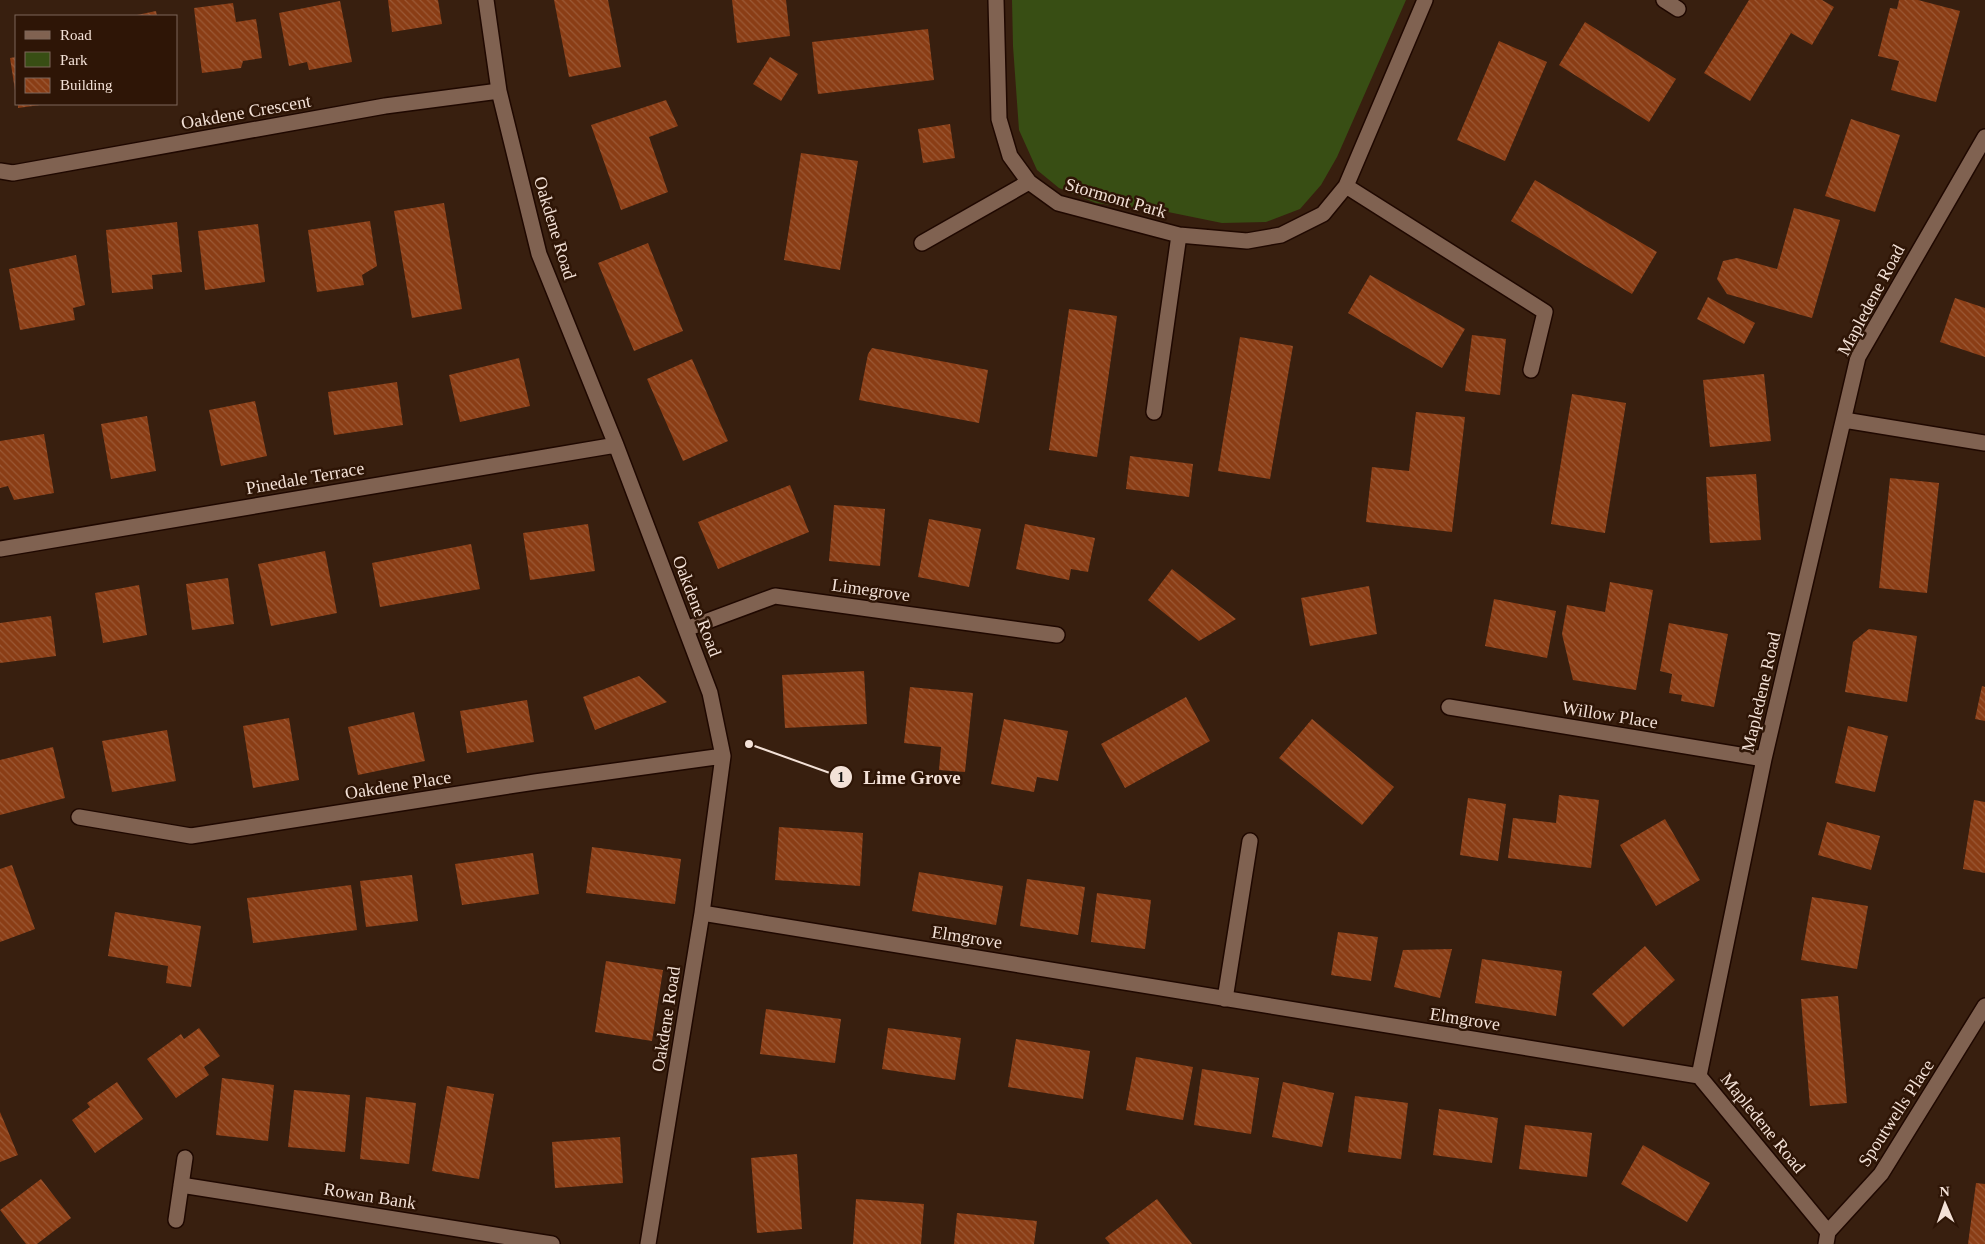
<svg xmlns="http://www.w3.org/2000/svg" width="1985" height="1244" viewBox="0 0 1985 1244" font-family="'Times New Roman',serif">
<defs>
<pattern id="building-back-hatch" width="6" height="6" patternUnits="userSpaceOnUse" patternTransform="scale(1.25)"><rect width="6" height="6" fill="#8a3d15"/><path d="M-1 5l2 2M0 0l6 6M5-1l2 2" fill="none" stroke="#9b5936"/></pattern>
</defs>
<rect width="100%" height="100%" fill="#381f0f"/>
<!-- park -->
<path fill="#384e14" d="M1012,0H1406L1337,157L1321,185L1300,209L1266,222L1222,223L1168,212L1096,203L1059,188L1037,170L1019,130L1013,46Z"/>
<!-- building -->
<path fill="url(#building-back-hatch)" d="M388,0H438L442,24L392,32Z
M554,0H608L621,67L569,77Z
M732,0H786L790,36L737,43Z
M1749,0H1822L1834,7L1812,45L1791,33L1750,101L1704,73Z
M1899,0H1918L1960,11L1936,102L1891,90L1899,61L1878,56L1890,8L1897,9Z
M340,1L352,62L309,70L307,62L289,66L279,13Z
M233,3L236,22L256,19L262,58L243,61L241,68L202,73L194,8Z
M156,11L157,16H137V15Z
M1585,22L1676,79L1649,122L1559,65Z
M928,29L934,80L818,94L812,42Z
M1499,41L1547,62L1505,161L1457,140Z
M16,57V90H15L10,58Z
M770,57L798,74L781,101L753,84Z
M666,100L678,126L649,137L668,192L621,210L591,125Z
M18,104H39L40,105L18,108Z
M1851,119L1900,135L1875,212L1825,196Z
M950,124L955,158L923,163L918,129Z
M801,153L858,161L840,270L784,260Z
M1535,180L1657,252L1632,294L1511,221Z
M444,203L462,309L412,318L394,211Z
M1794,208L1840,220L1812,318L1727,294L1717,279L1723,261L1737,258L1777,269Z
M370,221L377,266L362,275L364,285L317,292L308,230Z
M177,222L182,272L152,275L153,289L112,293L106,230Z
M258,224L265,282L205,290L198,231Z
M648,243L683,331L634,351L598,263Z
M76,255L85,305L73,308L75,320L20,330L9,269Z
M1370,275L1465,329L1442,368L1348,313Z
M1708,297L1755,323L1744,344L1697,319Z
M1955,298L1985,308V357L1940,342Z
M1069,309L1117,316L1097,457L1049,450Z
M1472,335L1506,339L1500,395L1465,391Z
M1240,337L1293,346L1270,479L1218,471Z
M872,348L988,370L979,423L859,400L868,354Z
M519,358L530,406L460,422L449,375Z
M692,359L728,441L683,461L647,379Z
M1764,374L1771,441L1710,447L1703,380Z
M397,382L403,425L334,435L328,392Z
M1572,394L1626,403L1605,533L1551,524Z
M255,401L267,456L221,466L209,410Z
M1416,412L1465,417L1452,532L1366,522L1372,467L1409,471Z
M147,416L156,471L111,479L101,424Z
M44,434L54,493L14,500L8,486L0,488V441Z
M1130,456L1193,464L1189,497L1126,489Z
M1756,474L1761,540L1710,543L1706,477Z
M1890,478L1939,483L1927,593L1879,588Z
M790,485L809,532L718,569L698,522Z
M834,505L885,509L880,566L829,561Z
M929,519L981,529L969,587L918,577Z
M588,524L595,571L530,580L523,533Z
M1025,524L1095,538L1088,572L1071,569L1069,580L1016,569Z
M471,544L480,589L380,607L372,563Z
M325,551L337,613L271,626L258,564Z
M1172,569L1236,619L1199,641L1148,600Z
M228,578L234,624L192,630L186,584Z
M1610,582L1653,590L1636,690L1573,680L1562,634L1567,605L1605,612Z
M139,585L147,635L103,643L95,593Z
M1369,586L1377,634L1310,646L1301,598Z
M1494,599L1556,611L1547,658L1485,646Z
M51,616L56,656L0,663V623Z
M1669,623L1728,634L1714,707L1681,701L1682,695L1669,693L1672,674L1660,671Z
M1869,629L1917,636L1907,702L1845,692L1853,642Z
M864,671L867,724L785,728L782,675Z
M639,676L667,702L595,730L583,697Z
M1982,686L1985,687V721L1975,719Z
M910,687L973,693L965,772L939,770L941,747L904,743Z
M1186,697L1210,741L1125,788L1101,744Z
M527,700L534,742L467,753L460,711Z
M414,712L425,761L358,775L348,727Z
M289,718L299,780L253,788L243,726Z
M1004,719L1068,731L1058,781L1037,777L1034,792L991,784Z
M1312,719L1394,787L1362,825L1279,758Z
M1848,726L1888,736L1875,792L1835,783Z
M167,730L176,781L112,792L102,741Z
M53,747L65,798L0,815V760Z
M1559,795L1599,800L1591,868L1508,858L1513,818L1556,823Z
M1468,798L1506,804L1498,861L1460,855Z
M1974,800L1985,802V873L1963,869Z
M1665,819L1700,880L1656,906L1620,845Z
M1827,822L1880,836L1871,870L1818,855Z
M779,827L863,833L860,886L775,880Z
M592,847L681,859L675,904L586,893Z
M533,853L539,894L462,905L455,864Z
M12,865L35,929L0,942V869Z
M919,872L1003,886L996,925L912,911Z
M412,875L418,921L366,927L360,881Z
M1027,879L1085,887L1078,935L1020,926Z
M351,885L357,930L253,943L247,898Z
M1097,893L1151,900L1145,949L1091,942Z
M1812,897L1868,906L1857,969L1801,960Z
M115,912L201,926L191,987L166,983L168,966L108,956Z
M1338,932L1378,937L1371,981L1331,975Z
M1645,946L1675,980L1623,1027L1592,994Z
M1452,949L1440,998L1394,987L1403,950Z
M1482,959L1562,971L1556,1016L1475,1003Z
M606,961L663,970L652,1041L595,1032Z
M1838,996L1847,1103L1810,1106L1801,999Z
M766,1009L841,1019L835,1063L760,1054Z
M199,1028L220,1056L204,1067L209,1075L176,1098L147,1059L181,1034L184,1039Z
M888,1028L961,1038L955,1080L882,1069Z
M1016,1039L1090,1051L1083,1099L1008,1087Z
M1136,1057L1193,1067L1183,1120L1126,1110Z
M1202,1069L1259,1078L1251,1134L1194,1125Z
M222,1078L274,1085L268,1141L216,1135Z
M117,1082L143,1119L95,1153L72,1120L90,1107L87,1103Z
M1283,1082L1334,1093L1322,1147L1272,1137Z
M447,1086L494,1094L479,1179L432,1171Z
M294,1090L350,1095L345,1152L288,1147Z
M1355,1096L1408,1103L1401,1159L1348,1152Z
M366,1097L416,1103L409,1164L360,1159Z
M1439,1109L1498,1118L1492,1163L1433,1155Z
M0,1112L18,1155L0,1162Z
M1525,1125L1592,1133L1587,1177L1519,1169Z
M620,1137L623,1183L555,1188L552,1142Z
M1643,1145L1710,1183L1687,1222L1621,1184Z
M797,1154L802,1229L757,1233L751,1158Z
M41,1179L71,1218L37,1244H26L0,1210Z
M1976,1183L1985,1184V1244H1968Z
M856,1199L924,1204L921,1244H853Z
M1157,1199L1192,1244H1110L1105,1238Z
M957,1213L1037,1221L1034,1244H954Z"/>
<g fill="none" stroke-linecap="round" stroke-linejoin="round">
<!-- minor casing -->
<g stroke="#1f0800" stroke-width="18">
<path id="minor" d="M486,0L499,91L539,254L616,445L710,693L723,756L702,913L648,1244
M996,0L999,119L1010,156L1029,182L1058,203L1179,235L1247,241L1281,235L1323,214L1346,186L1425,0
M1664,0L1678,9
M0,171L13,173L385,106L499,91
M1346,186L1545,312L1531,370
M922,243L1029,182
M1154,412L1179,235
M1844,420L1985,443
M0,549L616,445
M686,629L775,596L1057,635
M1449,707L1764,759
M79,817L191,836L535,782L723,756
M702,913L1699,1076
M1225,999L1250,841
M181,1185L552,1244
M176,1220L185,1158
M1828,1232L1881,1174L1985,1006
M1826,1244L1828,1232L1699,1076L1764,759L1858,357L1985,137"/>
</g>
<!-- minor -->
<use href="#minor" stroke="#806251" stroke-width="15"/>
</g>
<g text-anchor="middle" stroke-width="5" stroke-linejoin="round" paint-order="stroke">
<!-- street labels -->
<g font-size="18" fill="#f3e1d7" stroke="#2e1506">
<text transform="translate(246 112) rotate(-10)" y="6">Oakdene Crescent</text>
<text transform="translate(1116 198) rotate(16)" y="6">Stormont Park</text>
<text transform="translate(555 228) rotate(73)" y="6">Oakdene Road</text>
<text transform="translate(1871 300) rotate(-62)" y="6">Mapledene Road</text>
<text transform="translate(305 478) rotate(-10)" y="6">Pinedale Terrace</text>
<text transform="translate(871 590) rotate(8)" y="6">Limegrove</text>
<text transform="translate(697 606) rotate(69)" y="6">Oakdene Road</text>
<text transform="translate(1761 692) rotate(-77)" y="6">Mapledene Road</text>
<text transform="translate(1610 715) rotate(9)" y="6">Willow Place</text>
<text transform="translate(398 785) rotate(-9)" y="6">Oakdene Place</text>
<text transform="translate(967 937) rotate(9)" y="6">Elmgrove</text>
<text transform="translate(666 1019) rotate(-81)" y="6">Oakdene Road</text>
<text transform="translate(1465 1019) rotate(9)" y="6">Elmgrove</text>
<text transform="translate(1896 1113) rotate(-57)" y="6">Spoutwells Place</text>
<text transform="translate(1763 1123) rotate(51)" y="6">Mapledene Road</text>
<text transform="translate(370 1196) rotate(9)" y="6">Rowan Bank</text>
</g>
</g>
<!-- callouts -->
<path fill="none" stroke="#f3e1d7" stroke-width="2" d="M749 744L841 777"/>
<g fill="#f3e1d7" stroke="#2e1506" stroke-width="2">
<circle cx="749" cy="744" r="5"/>
<circle cx="841" cy="777" r="12"/>
</g>
<g font-size="15" text-anchor="middle" font-weight="bold" fill="#111">
<text x="841" y="782">1</text>
</g>
<g font-size="19" text-anchor="middle" font-weight="bold" fill="#f3e1d7" stroke="#2e1506" stroke-width="5" stroke-linejoin="round" paint-order="stroke">
<text x="912" y="784">Lime Grove</text>
</g>
<!-- legend -->
<rect x="15" y="15" width="162" height="90" fill="#2e1506" stroke="#7d675a"/>
<rect x="25" y="31" width="25" height="8" fill="#806251" stroke="#7d675a"/>
<text x="60" y="40" font-size="15" fill="#f3e1d7">Road</text>
<rect x="25" y="52" width="25" height="15" fill="#384e14" stroke="#7d675a"/>
<text x="60" y="65" font-size="15" fill="#f3e1d7">Park</text>
<rect x="25" y="78" width="25" height="15" fill="url(#building-back-hatch)" stroke="#7d675a"/>
<text x="60" y="90" font-size="15" fill="#f3e1d7">Building</text>
<!-- north arrow -->
<g transform="translate(1945 1204) rotate(358)" stroke="#2e1506" stroke-width="4" paint-order="stroke">
<path d="M0-4L9 19L0 12L-9 19Z" fill="#f3e1d7"/>
<text y="-8" font-size="14" font-weight="bold" text-anchor="middle" fill="#f3e1d7">N</text>
</g>
</svg>
